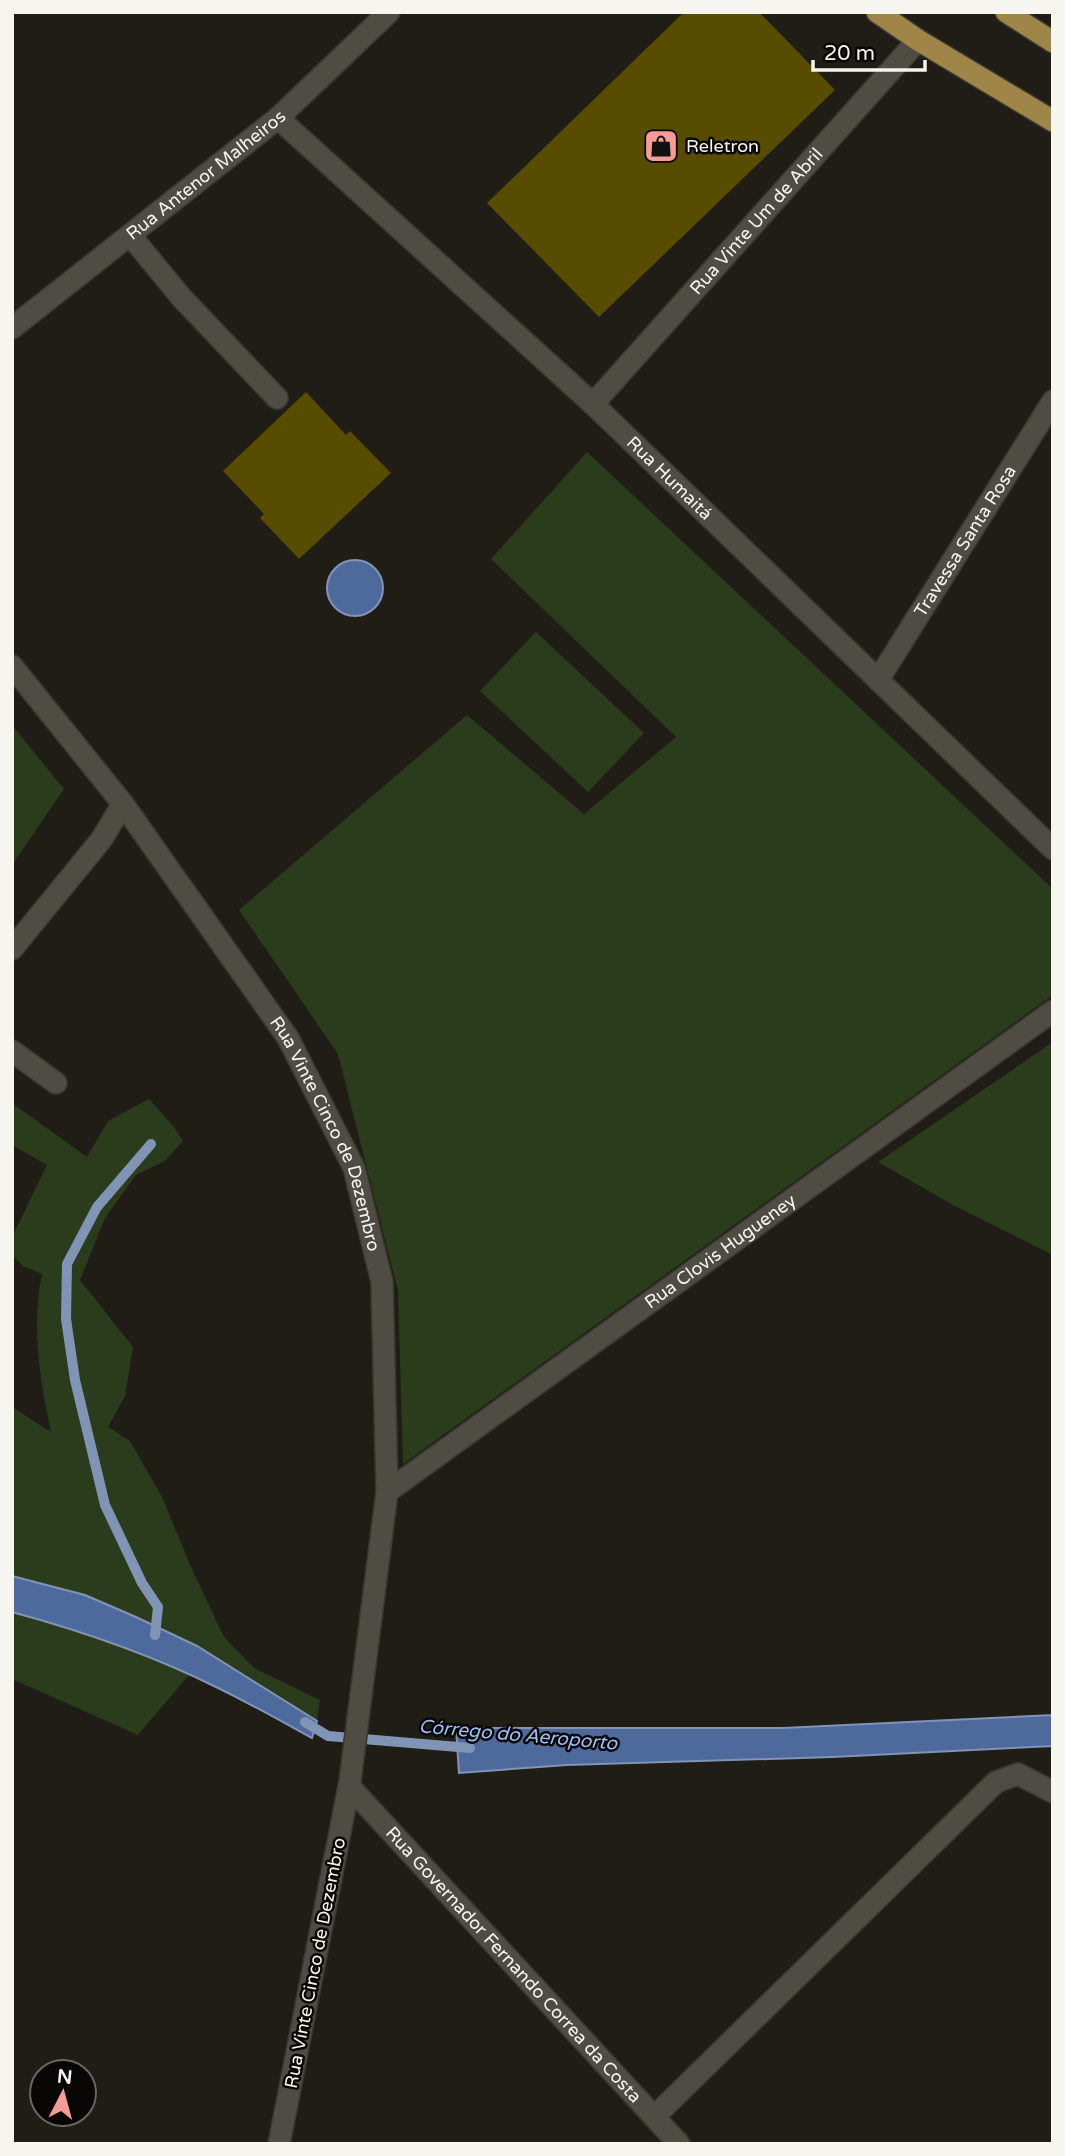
<svg xmlns="http://www.w3.org/2000/svg" width="1065" height="2156" viewBox="0 0 1065 2156" font-family="'Varela Round',sans-serif">
<rect width="100%" height="100%" fill="#1f1d15"/>
<!-- green -->
<path fill="#2b3c1d" d="M587,452L1053,889V995L403,1464L398,1291L338,1054L239,910L467,715L584,814L676,737L491,559Z
M536,632L644,733L588,792L480,691Z
M12,725L64,789L12,865Z
M1053,1042V1255L953,1205L878,1162Z
M149,1099L174,1127L183,1141L165,1161L136,1175L105,1218L80,1280L133,1347L125,1396L108,1427L130,1441L162,1497L191,1567L224,1637L254,1668L320,1700L317,1721L197,1646L136,1617L85,1595L12,1576V1407L51,1432C40,1381 31,1326 42,1274L23,1266L12,1255V1237L47,1165L12,1145V1103L87,1157L108,1121Z
M12,1612C73,1628 131,1650 189,1675L138,1735L12,1679Z"/>
<!-- water -->
<path fill="#4e6a9c" stroke="#8094b5" stroke-width="2" d="M327 588a28 28 0 1 1 56 0a28 28 0 1 1-56 0Z
M12,1576L85,1595L136,1617L197,1646L317,1721L312,1738C281,1721 249,1703 218,1688C152,1655 82,1631 12,1612Z
M1053,1715V1746L833,1757L567,1765L459,1773L456,1728H783Z"/>
<g fill="none" stroke-linecap="round" stroke-linejoin="round">
<!-- stream -->
<path stroke="#8094b5" stroke-width="10" d="M151,1144L97,1207L67,1264L66,1319L75,1380L105,1505L142,1583L158,1607L155,1635
M305,1722L328,1736L470,1748"/>
</g>
<!-- building -->
<path fill="#574c00" d="M684,12H759L835,90L599,317L487,203Z
M306,392L346,435L350,431L391,473L299,559L260,518L264,514L223,471Z"/>
<g fill="none" stroke-linecap="round" stroke-linejoin="round">
<!-- minor casing -->
<g stroke="#383732" stroke-width="24">
<g id="minor">
<path id="s1" d="M278,118L593,404L1053,849"/>
<path d="M130,235L181,297L277,398"/>
<path id="s2" d="M12,328L278,118L389,12"/>
<path id="s3" d="M593,404L918,40"/>
<path id="s4" d="M12,666L123,804L288,1038L354,1168L382,1282L387,1492L350,1781L279,2144"/>
<path id="s5" d="M878,680L1053,401"/>
<path d="M12,949L101,840L123,804"/>
<path d="M12,1051L56,1083"/>
<path id="s6" d="M387,1492L1053,1011"/>
<path id="s7" d="M349,1786L679,2144"/>
<path d="M654,2117L996,1782L1018,1774L1053,1792"/>
</g>
</g>
<!-- major casing -->
<g stroke="#383732" stroke-width="24">
<path id="major" d="M877,12L918,40L1053,121
M1006,12L1053,42"/>
</g>
<!-- minor -->
<use href="#minor" stroke="#4e4c43" stroke-width="21"/>
<!-- major -->
<use href="#major" stroke="#9f8547" stroke-width="21"/>
</g>
<!-- icons -->
<defs>
<g id="shop-square" transform="scale(1.75)"><rect x="-9" y="-9" width="18" height="18" rx="4" fill="#f59c96" stroke="#080705"/><path d="M-5-2.5h2.3a2.7 3.5 0 0 1 5.4 0H5L5.5 6h-11ZM-1.5-2.5h3a1.5 2.3 0 0 0-3 0Z" fill="#111"/></g>
</defs>
<g fill-rule="evenodd">
<use href="#shop-square" x="661" y="146"/>
</g>
<g text-anchor="middle" stroke-width="5" stroke-linejoin="round" paint-order="stroke">
<!-- poi labels -->
<g font-size="18" fill="#f6f5ef" stroke="#080705" text-anchor="start">
<text x="686" y="152">Reletron</text>
</g>
<!-- street labels -->
<g font-size="18" fill="#f6f5ef" stroke="#080705">
<text dy="6" stroke="none"><textPath href="#s2" startOffset="247">Rua Antenor Malheiros</textPath></text>
<text dy="6" stroke="none"><textPath href="#s3" startOffset="245">Rua Vinte Um de Abril</textPath></text>
<text dy="6" stroke="none"><textPath href="#s1" startOffset="532">Rua Humaitá</textPath></text>
<text dy="6" stroke="none"><textPath href="#s5" startOffset="164">Travessa Santa Rosa</textPath></text>
<text dy="6" stroke="none"><textPath href="#s4" startOffset="567">Rua Vinte Cinco de Dezembro</textPath></text>
<text dy="6" stroke="none"><textPath href="#s6" startOffset="411">Rua Clovis Hugueney</textPath></text>
<text transform="translate(315 1963) rotate(-79)" y="6">Rua Vinte Cinco de Dezembro</text>
<text dy="6" stroke="none"><textPath href="#s7" startOffset="243">Rua Governador Fernando Correa da Costa</textPath></text>
</g>
<!-- water labels -->
<g font-size="19" font-style="italic" fill="#9dbffa" stroke="#080705">
<text transform="translate(518 1734) rotate(5)" y="7">Córrego do Aeroporto</text>
</g>
</g>
<!-- border -->
<rect width="1065" height="2156" fill="none" stroke="#f6f5ef" stroke-width="28"/>
<!-- north arrow -->
<g transform="translate(63 2093) rotate(6)"><circle r="33" fill="#080705" stroke="#676663" stroke-width="2"/>
<path d="M0-5L12 26L0 18L-12 26Z" fill="#f59c96"/>
<text y="-10" font-size="19" font-weight="bold" text-anchor="middle" fill="#f6f5ef">N</text>
</g>
<!-- scale -->
<path d="M813 60v10h112v-10" fill="none" stroke="#f6f5ef" stroke-width="3.5"/>
<text x="824" y="60" font-size="21" fill="#f6f5ef" stroke="#080705" stroke-width="5" paint-order="stroke">20 m</text>
</svg>
